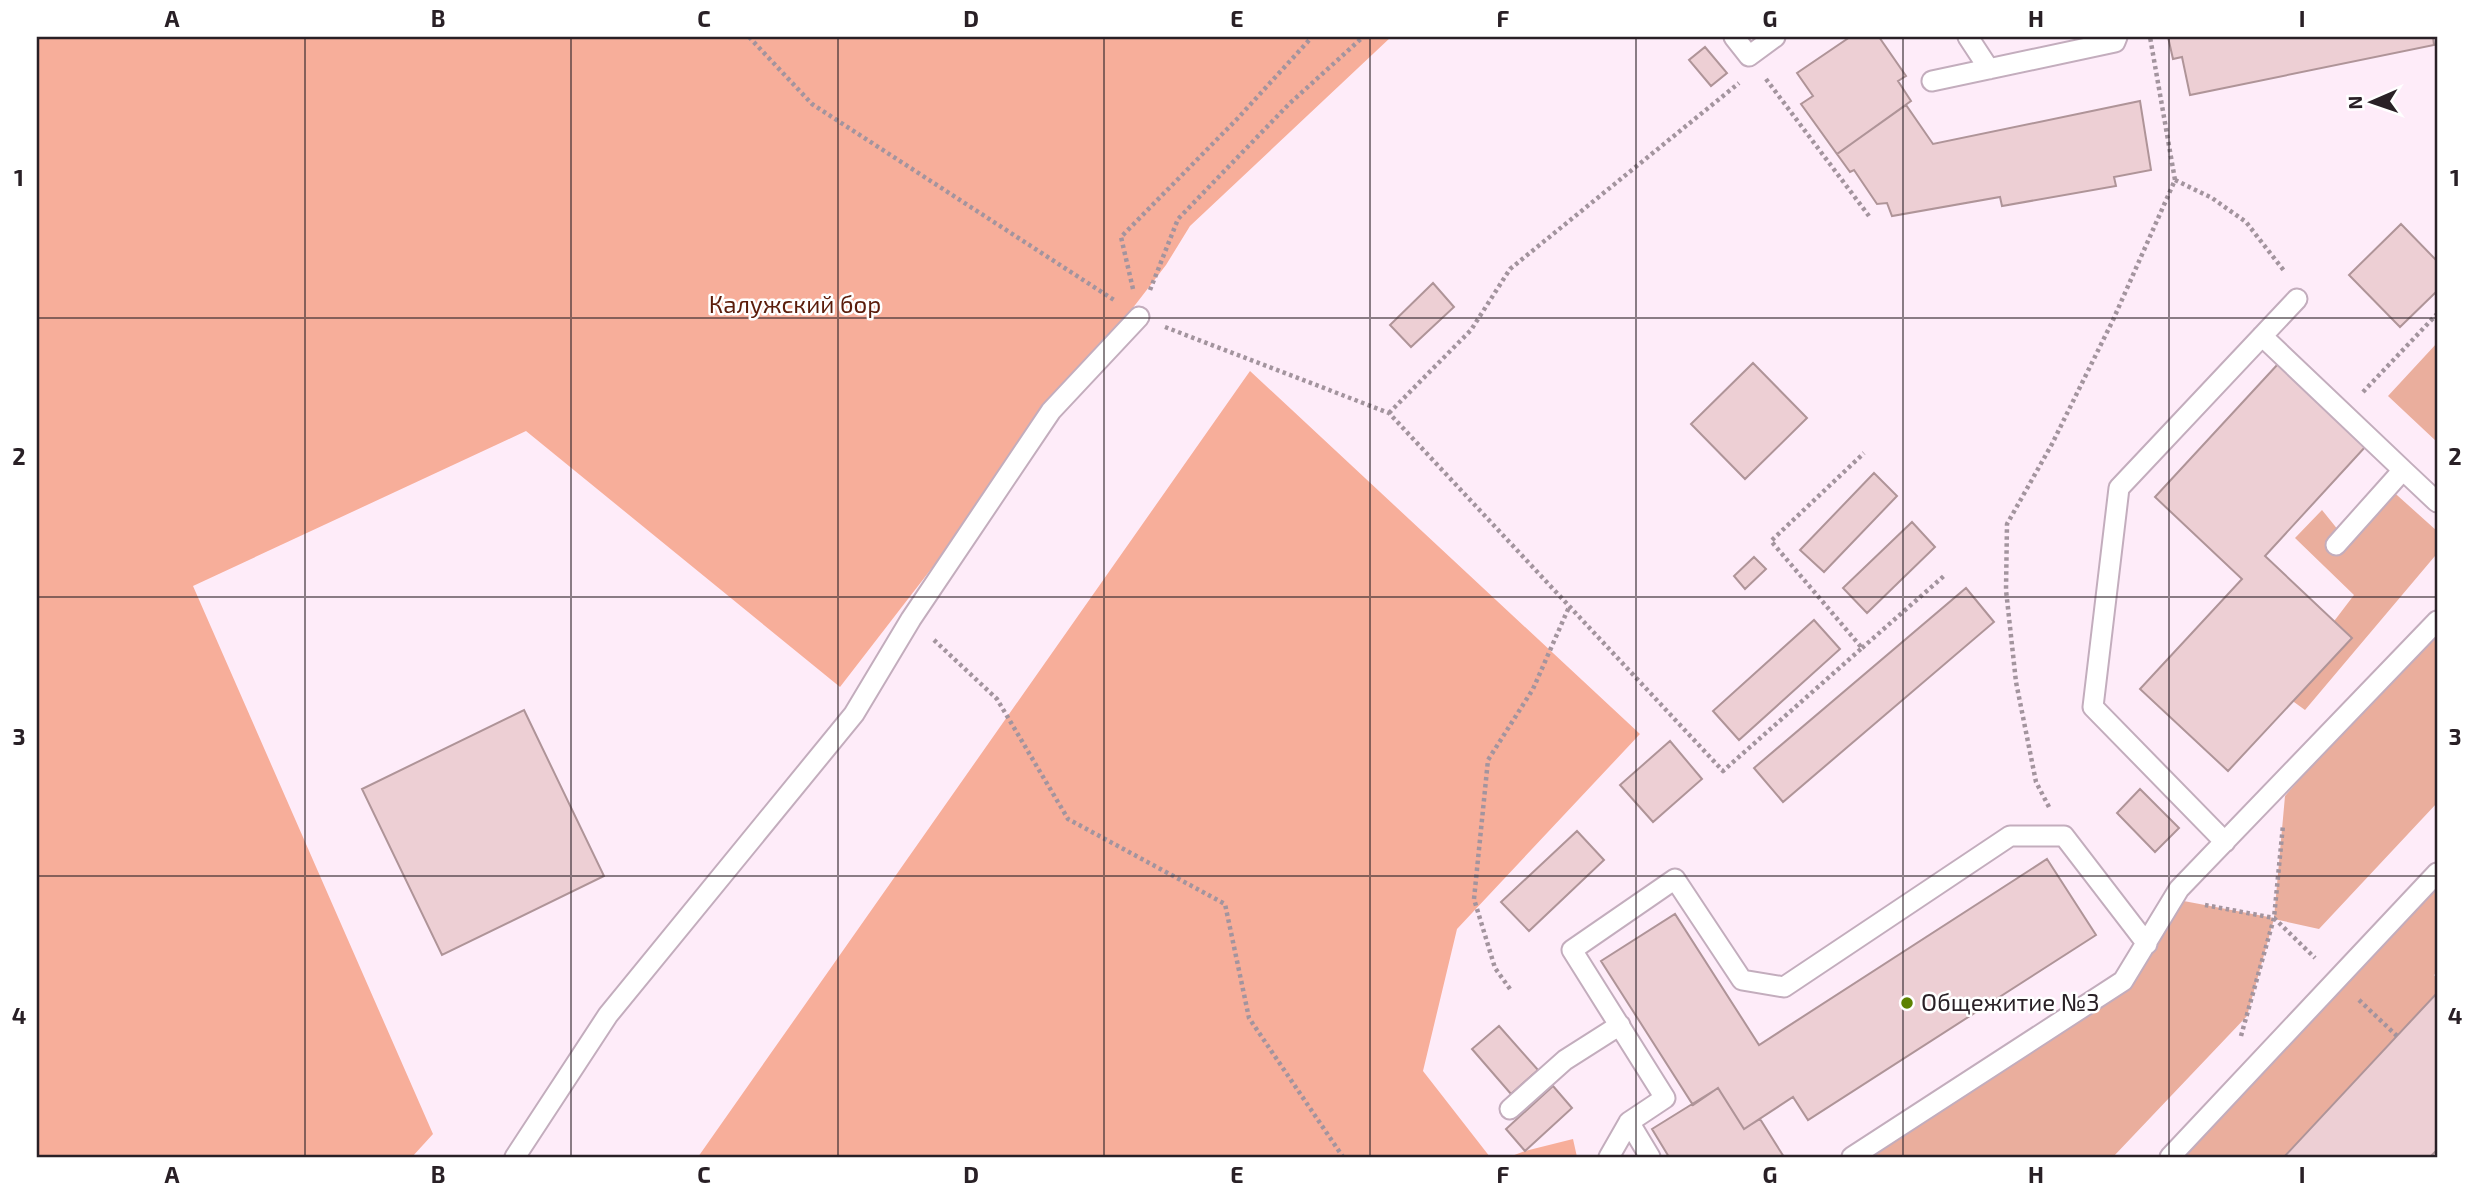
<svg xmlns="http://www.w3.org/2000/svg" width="2474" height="1194" viewBox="0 0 2474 1194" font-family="'Exo 2',sans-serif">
<rect width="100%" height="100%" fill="#feecf9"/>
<!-- green -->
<path fill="#eaae9d" d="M2437,343V442L2388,396Z
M2388,487L2437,531L2435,556L2305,710L2280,692L2354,595L2295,538L2322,510L2343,536Z
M2437,624V803L2319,929L2274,919L2247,1016L2113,1157H1852L2123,981L2173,899L2274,918L2285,796Z
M2437,873V972L2434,975L2437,979V993L2284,1157H2170Z"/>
<!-- forest -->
<path fill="#f7ae9a" d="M37,37H1391L1190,226L1166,265L840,687L526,431L193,586L433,1134L412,1157H37Z
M1250,371L1640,734L1457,929L1423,1071L1490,1157H698Z
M1573,1139L1577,1157H1509L1525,1151Z"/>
<!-- building -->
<path fill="#edcfd4" stroke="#af9498" stroke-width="2" d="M1850,37H1879L1906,76L1898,81L1911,101L1837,154L1801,104L1813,96L1797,73Z
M2168,37H2433L2434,45L2190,95L2182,57L2173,59Z
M1705,47L1727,73L1711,86L1689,60Z
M2140,101L2151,170L2114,177L2116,186L2002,206L2000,197L1892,216L1887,203L1877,204L1854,170L1850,172L1837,154L1906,105L1933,144Z
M2401,224L2437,261V291L2400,327L2349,275Z
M1433,283L1454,307L1411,347L1390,325Z
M1753,363L1807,418L1745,479L1691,424Z
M2278,364L2366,446L2265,556L2352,638L2228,771L2140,689L2242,579L2155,497Z
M1874,473L1897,496L1824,572L1800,550Z
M1912,522L1935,547L1867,613L1843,588Z
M1754,557L1766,569L1745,589L1734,576Z
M1966,588L1994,622L1783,802L1754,768Z
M1814,620L1840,649L1739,740L1713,711Z
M524,710L604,876L442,955L362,789Z
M1670,741L1702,779L1653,822L1620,785Z
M2140,789L2179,828L2155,852L2117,813Z
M1577,831L1604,860L1529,931L1501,902Z
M2047,859L2096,935L1808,1120L1793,1097L1744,1129L1718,1088L1693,1105L1601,961L1675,914L1759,1045Z
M2437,993V1150L2430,1157H2284Z
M1499,1026L1538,1070L1511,1094L1472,1049Z
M1553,1086L1572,1108L1525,1151L1506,1129Z
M1718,1088L1744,1129L1760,1119L1784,1157H1669L1652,1129Z"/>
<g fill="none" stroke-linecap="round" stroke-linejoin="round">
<!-- lane casing -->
<g stroke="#c3adbd" stroke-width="23">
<path id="lane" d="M1734,37L1749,56L1775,37
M1968,37L1989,69
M1932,81L2115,42L2117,37
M2262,336L2403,470
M2336,545L2403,470L2437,502
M2225,842L2093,707L2119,488L2297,299
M1510,1109L1565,1060L1620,1025
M515,1157L608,1015L854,714L911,619L1051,411L1139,317
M1609,1157L1629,1122
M1650,1157L1629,1122L1665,1098L1572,950L1675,879L1742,980L1784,987L2010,836H2064L2147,944
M1852,1157L2123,981L2179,889L2437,621
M2170,1157L2437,873"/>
</g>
<!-- path -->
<path stroke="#a3949e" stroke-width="4.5" stroke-dasharray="3.5 3.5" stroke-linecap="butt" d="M749,37L812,104L1114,300
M1766,79L1869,216
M2175,180L2212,198L2246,222L2285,272
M1133,289L1121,237L1238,118L1312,37
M1150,290L1178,219L1289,104L1363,37
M1165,327L1389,413L1723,771L1862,648L1771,541L1864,453
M2363,392L2437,314
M1389,413L1471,330L1510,269L1739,83
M934,640L997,699L1068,819L1225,904L1249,1018L1343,1157
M1862,648L1945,575
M2049,807L2036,782L2016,682L2006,590L2007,524L2052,444L2113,320L2175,180L2150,37
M2205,905L2274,918L2315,958
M1510,989L1495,968L1474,899L1488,760L1533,689L1569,607
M2359,1000L2397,1036
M2241,1036L2274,918L2283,825"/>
<!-- lane -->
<use href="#lane" stroke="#fff" stroke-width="19"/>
</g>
<!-- grid -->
<path fill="none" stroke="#292026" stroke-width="2" stroke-opacity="0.55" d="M305,37V1157M571,37V1157M838,37V1157M1104,37V1157M1370,37V1157M1636,37V1157M1903,37V1157M2169,37V1157M37,318H2437M37,597H2437M37,876H2437"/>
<!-- markers -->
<circle fill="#5d8200" stroke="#fff" stroke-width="2.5" cx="1907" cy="1003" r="7"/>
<g text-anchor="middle" stroke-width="5" stroke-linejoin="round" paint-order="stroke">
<!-- park labels -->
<g font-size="24" fill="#5b1c0a" stroke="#fff">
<text x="795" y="313">Калужский бор</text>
</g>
<!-- poi labels -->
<g font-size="24" fill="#292026" stroke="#fff" text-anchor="start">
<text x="1921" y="1011">Общежитие №3</text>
</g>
</g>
<!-- border -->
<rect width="2474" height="1194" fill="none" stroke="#ffffff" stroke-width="77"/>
<!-- north arrow -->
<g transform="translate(2372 102) rotate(268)" stroke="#ffffff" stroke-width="5" paint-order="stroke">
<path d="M0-5L12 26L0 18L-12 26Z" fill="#292026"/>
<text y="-10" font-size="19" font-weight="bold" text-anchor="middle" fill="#292026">N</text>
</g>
<rect x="38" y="38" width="2398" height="1118" fill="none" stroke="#292026" stroke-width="2.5"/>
<g font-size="23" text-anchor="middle" font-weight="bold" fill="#292026">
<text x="172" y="27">A</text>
<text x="438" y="27">B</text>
<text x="704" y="27">C</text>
<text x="971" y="27">D</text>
<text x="1237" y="27">E</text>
<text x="1503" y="27">F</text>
<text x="1770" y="27">G</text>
<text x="2036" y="27">H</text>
<text x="2302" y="27">I</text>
<text x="19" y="186">1</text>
<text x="2455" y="186">1</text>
<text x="19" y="465">2</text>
<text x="2455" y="465">2</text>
<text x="19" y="745">3</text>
<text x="2455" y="745">3</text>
<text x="19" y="1024">4</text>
<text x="2455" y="1024">4</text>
<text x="172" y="1183">A</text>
<text x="438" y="1183">B</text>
<text x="704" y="1183">C</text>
<text x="971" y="1183">D</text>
<text x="1237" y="1183">E</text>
<text x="1503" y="1183">F</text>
<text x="1770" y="1183">G</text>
<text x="2036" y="1183">H</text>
<text x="2302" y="1183">I</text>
</g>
</svg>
